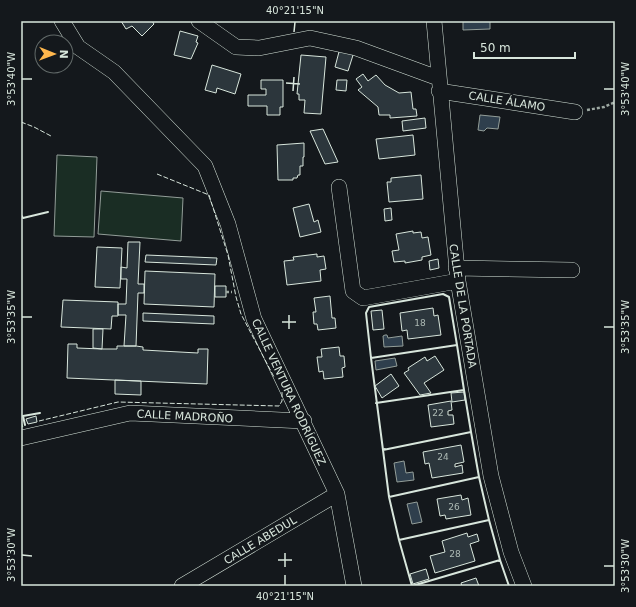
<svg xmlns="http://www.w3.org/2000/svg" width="636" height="607" viewBox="0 0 636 607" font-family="'DejaVu Sans',sans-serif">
<rect width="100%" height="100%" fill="#14181c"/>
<!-- green -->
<path fill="#1a2d24" stroke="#939e99" d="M57,155L97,157L94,237L54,236Z
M101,191L183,198L181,241L98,234Z"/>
<!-- water -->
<path fill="#2f3f4d" stroke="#939e99" d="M463,21H490V29L463,30Z
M480,115L500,117L498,129L487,128L484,131L478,130Z
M385,335H387L388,338L402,336L403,346L384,347L383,336Z
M395,358L397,366L376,370L375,361Z
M404,461L406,473L413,472L414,480L397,482L394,463Z
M417,502L422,522L412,524L407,504Z"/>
<!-- building -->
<path fill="#2c363c" stroke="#d8e6dc" d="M121,21H152L154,24L142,36L132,26L126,29Z
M180,31L198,36L196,42L198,43L191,59L174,55Z
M340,48L354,52L348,71L335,67Z
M301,55L326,57L321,114L304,113L305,100H299V94H297Z
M212,65L241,74L235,94L217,88L216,93L205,90Z
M363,74L368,81L376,75L385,85L399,93L411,92L413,109H416L417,116L390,118V115H379L378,107L358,90L362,87L356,79Z
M261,80H283V107H280V115H267V106H248V95H266V89H261Z
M337,80H347L346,91L336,90Z
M425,118L426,128L403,131L402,121Z
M323,129L338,162L325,164L310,131Z
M413,135L415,155L379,159L376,139Z
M304,143V157H303V166H300V175H298L297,178H293V180H278L277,145Z
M421,175L423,199L389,202L387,182H391V178Z
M309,204L314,222L318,220L321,232L300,237L293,208Z
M391,208L392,220L385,221L384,209Z
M413,231V233L421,232L422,238L428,237L431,255L422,257V260L405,263V261L394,262L392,251L399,250L396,234Z
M128,242H140L138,284H144V293H138L136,346H124L126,315H118V304H126L127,279H121V267L127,268Z
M97,247L122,248L120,288L95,287Z
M317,254V257L324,256L326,269L320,270L321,281L287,285L284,261L294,260L293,257Z
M146,255L217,258L216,265L145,262Z
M438,259L439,268L430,270L429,261Z
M145,271L215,274L214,307L144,304Z
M215,286H226V297H215Z
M330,296L332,318H335L336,328L318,330L317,324H314L313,312H316L314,298Z
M63,300L118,302V316H112L111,329L61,327Z
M433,308L434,316L438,315L441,335L408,339L407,330L402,331L400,313Z
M382,310L384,329L373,330L371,311Z
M143,313L214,316V324L143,321Z
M93,329H103L102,349L93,348Z
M68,344H77V348L102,349H117V346H136L143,347V350L198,353V349H208L207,384L67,378Z
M339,347L340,356H344L345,367L342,368L343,377L324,379L323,371L319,372L317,357H322L321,349Z
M435,356L444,370L424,383L431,393L420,395L404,373L409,370L408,368L425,357L427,361Z
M391,374L399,386L382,398L375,386Z
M115,380L141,381V395L115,394Z
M464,392L465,400L452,402L451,393Z
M451,401L452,410L448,411V415H453L454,424L431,427L428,405Z
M36,416L37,422L28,424L26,419Z
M461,445L464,462L455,464V467L462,465L463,473L432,478L429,463L425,464L423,452Z
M461,495L462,500L468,498L471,515L446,519L445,515L440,516L437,499Z
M467,533L468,537L477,534L479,541L470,544L475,561L435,573L430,556L445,552L442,541Z
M426,569L429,579L413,584L410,574Z
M476,578L479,586H462L461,583Z"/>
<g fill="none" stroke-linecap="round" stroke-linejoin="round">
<!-- minor casing -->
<g stroke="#d8e6dc" stroke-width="16">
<path id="minor" d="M62,21L78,47L114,72L205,166L228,224L254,319L337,494L354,586
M199,21L236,47L259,48L310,38L356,48L438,78
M434,21L458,281L491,476L511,552L524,586
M439,91L575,112
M339,187L353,291L363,298L458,281
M456,268L572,270
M21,438L130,413L304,421
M182,586L337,494"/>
</g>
<!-- path -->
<path stroke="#9da8a2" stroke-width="2.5" stroke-dasharray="3 2" stroke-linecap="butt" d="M587,110L604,107L615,102
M226,292H232"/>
<!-- minor -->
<use href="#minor" stroke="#14181c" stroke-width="15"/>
<!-- hedge -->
<path stroke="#8ac095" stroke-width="3" stroke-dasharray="2 3" stroke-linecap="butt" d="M21,426L25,425"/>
<!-- fence -->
<path stroke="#d8e6dc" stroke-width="1" stroke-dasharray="5 2" stroke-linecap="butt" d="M21,122L34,127L51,136
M157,174L209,195L228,255L236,297L241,314L274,377
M39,421L118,402L279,406L282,401V391"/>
<!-- wall -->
<path stroke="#d8e6dc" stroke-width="2" d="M21,215L23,218L48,212
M443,294L449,297L457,345L371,358L366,313L369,307Z
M376,403L464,390L471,432
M376,403L464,390L457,345L371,358L383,450L385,449
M25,425L23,416L40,413
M389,497L479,477L489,520L399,540L389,497L383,450L471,432L479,477L389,497
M489,520L500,560L412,586L399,540Z
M499,561L500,560L509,586"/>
</g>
<!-- ticks -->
<path fill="none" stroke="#d8e6dc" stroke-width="1.5" d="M294,32L295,22M22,79H32M286,83L300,84M604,89H614M293,91L294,77M22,317H32M282,322H296M604,327H614M289,329V315M22,555L32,556M278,560H292M604,566H614M285,567V553M285,585V575"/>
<g text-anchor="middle" stroke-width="3" stroke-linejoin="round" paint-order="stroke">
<!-- number labels -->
<g font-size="9" fill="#adbab4">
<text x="420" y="326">18</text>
<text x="438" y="416">22</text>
<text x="443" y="460">24</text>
<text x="454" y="510">26</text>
<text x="455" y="557">28</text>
</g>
<!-- street labels -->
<g font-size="11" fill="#d8e6dc" stroke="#14181c">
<text transform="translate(507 101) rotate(9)" y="4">CALLE ÁLAMO</text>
<text transform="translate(463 306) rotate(81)" y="4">CALLE DE LA PORTADA</text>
<text transform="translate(289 392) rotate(65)" y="4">CALLE VENTURA RODRÍGUEZ</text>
<text transform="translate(185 416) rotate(3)" y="4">CALLE MADROÑO</text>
<text transform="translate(260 540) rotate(-31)" y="4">CALLE ABEDUL</text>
</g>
</g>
<!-- border -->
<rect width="636" height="607" fill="none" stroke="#14181c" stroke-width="44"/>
<!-- north arrow -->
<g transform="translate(54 54) rotate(91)"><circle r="19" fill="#14181c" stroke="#626a69"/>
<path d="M0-3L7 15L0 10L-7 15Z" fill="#ffb74d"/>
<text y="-6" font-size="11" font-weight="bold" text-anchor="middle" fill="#d8e6dc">N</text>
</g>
<!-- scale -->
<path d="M474 52v6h101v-6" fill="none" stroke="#d8e6dc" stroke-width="2"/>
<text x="480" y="52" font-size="12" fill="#d8e6dc" stroke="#14181c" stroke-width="3" paint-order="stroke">50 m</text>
<rect x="22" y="22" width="592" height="563" fill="none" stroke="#d8e6dc" stroke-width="1.5"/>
<g font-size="10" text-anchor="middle" fill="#d8e6dc">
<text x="295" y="14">40°21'15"N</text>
<text transform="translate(11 79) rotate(-90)" y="4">3°53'40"W</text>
<text transform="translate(625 89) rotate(-90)" y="4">3°53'40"W</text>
<text transform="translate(11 317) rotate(-90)" y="4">3°53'35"W</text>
<text transform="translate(625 327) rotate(-90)" y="4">3°53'35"W</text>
<text transform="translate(11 555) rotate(-90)" y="4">3°53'30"W</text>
<text transform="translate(625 566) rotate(-90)" y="4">3°53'30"W</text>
<text x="285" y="600">40°21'15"N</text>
</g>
</svg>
